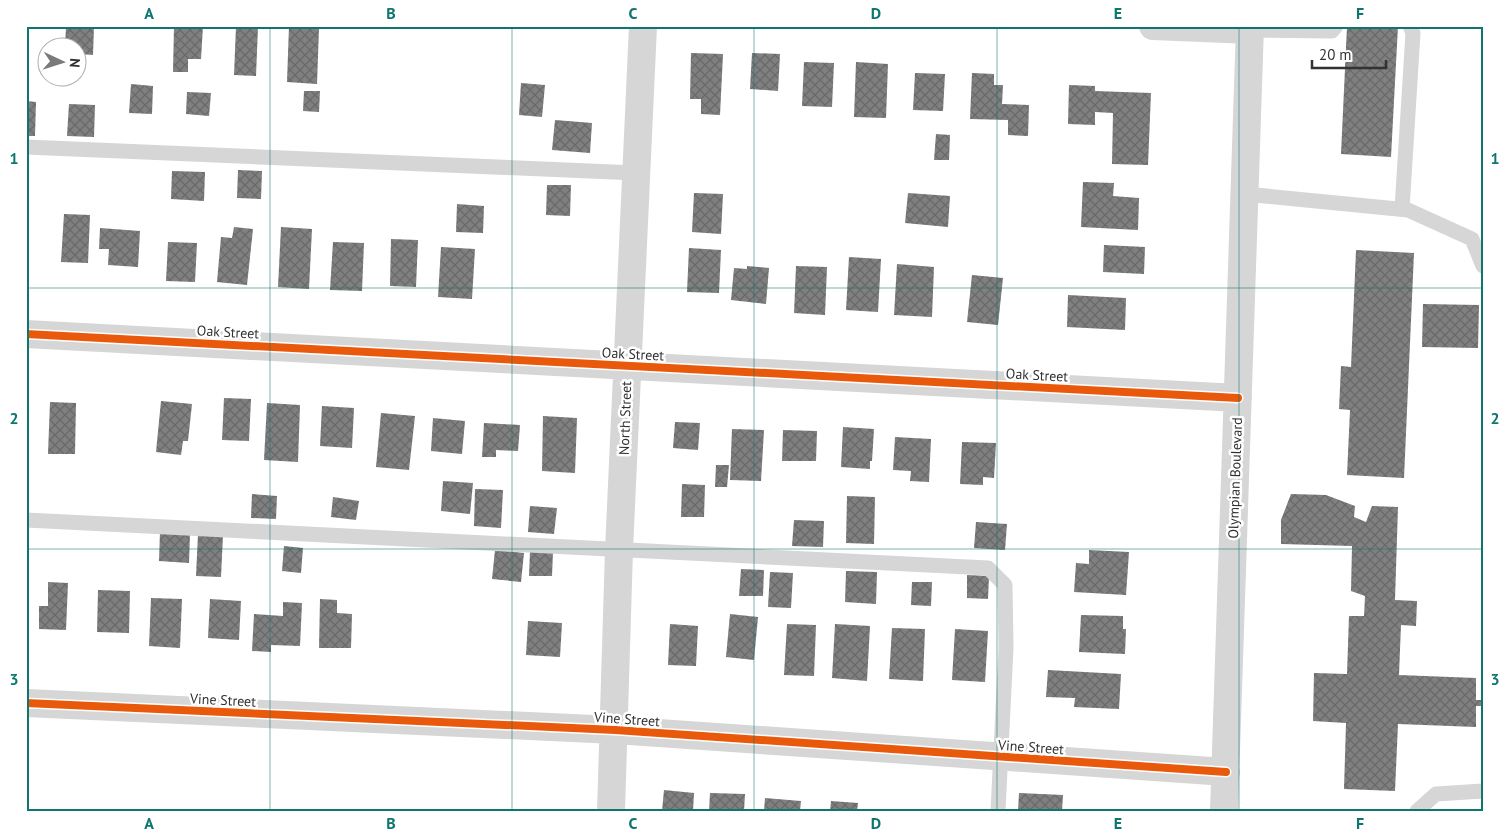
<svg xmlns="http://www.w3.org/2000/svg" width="1509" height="837" viewBox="0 0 1509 837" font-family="'PT Sans',sans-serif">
<defs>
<pattern id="building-cross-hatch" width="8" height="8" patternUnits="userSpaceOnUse" patternTransform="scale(1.25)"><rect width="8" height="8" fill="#808080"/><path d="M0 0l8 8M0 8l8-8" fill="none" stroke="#696969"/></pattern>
</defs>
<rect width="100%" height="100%" fill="#fff"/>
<!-- building -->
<path fill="url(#building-cross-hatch)" d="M66,26H94L93,55L78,54V48H65Z
M174,26H203L201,59H188V72H173Z
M236,26L258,27L256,76L234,75Z
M289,26L319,28L317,84L287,82Z
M1347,26H1398L1391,157L1341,154Z
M691,53L723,54L720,115L701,114V99H690Z
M752,53L780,54L778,91L750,89Z
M804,62L834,63L832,107L802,106Z
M856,62L888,64L886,118L854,117Z
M915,73L945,74L943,111L913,110Z
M972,73L994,74V85H1003L1002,104L1029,105L1028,136L1008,135V120L970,119Z
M521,83L545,85L542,117L519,115Z
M131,84L153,86L152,114L129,113Z
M1069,85L1095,86V91L1151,93L1148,165L1112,164L1113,113L1095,112V125L1068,124Z
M304,91H320L319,112L303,111Z
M187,92L211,93L209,116L186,114Z
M26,101L36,102L35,136H26Z
M69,104L95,105L94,137L67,136Z
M555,120L592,123L590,153L552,150Z
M936,134L950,135L949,160H934Z
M238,170L262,171L261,199L237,198Z
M172,171L205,172L204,201L171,199Z
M1083,182L1114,183L1113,196L1139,198L1138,230L1081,227Z
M547,185H571L570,216L546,215Z
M694,193L723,194L721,234L692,232Z
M908,193L950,196L948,227L905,223Z
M457,204L484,206L483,233L456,232Z
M64,214L90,215L88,263L61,262Z
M234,227L253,229L247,285L217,282L221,237L232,238Z
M281,227L312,229L309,289L278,287Z
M100,228L140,231L138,267L108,265L109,249H99Z
M391,239L418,240L416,287L390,286Z
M168,242L197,243L195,282L166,281Z
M333,242L364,243L362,291L330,290Z
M1104,245L1145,247L1144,274L1103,272Z
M441,247L475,249L472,299L438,297Z
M689,248L721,250L719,293L687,292Z
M1356,250L1414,253L1404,478L1347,475L1350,410L1339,409L1341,366L1351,367Z
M849,257L881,259L878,312L846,310Z
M897,264L934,267L932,317L894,315Z
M747,266L769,268L766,304L731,300L734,268L747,269Z
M796,266L827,267L825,315L794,313Z
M972,275L1003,278L998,325L967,322Z
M1068,295L1126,298L1125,330L1067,327Z
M1423,304L1479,305L1478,348L1422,347Z
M224,398L251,399L249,441L222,440Z
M161,401L192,404L188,441H183L181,455L156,452Z
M50,402L76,403L75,454H48Z
M267,403L300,405L298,462L264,460Z
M322,406L354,408L352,448L320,446Z
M381,413L415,416L409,470L376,467Z
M543,416L577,418L575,473L542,471Z
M433,418L465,421L462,454L431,451Z
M675,422L700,423L698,450L673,448Z
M484,423L520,425L518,451L496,450V457H482Z
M843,427L874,429L872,461H870V469L841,467Z
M732,429L764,430L761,481L730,480Z
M783,430L817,431L816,461H782Z
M895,437L931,439L929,482L910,481L911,471L893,470Z
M962,442L996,443L994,478L983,477V485L960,484Z
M716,465H729L727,487H715Z
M443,481L473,483L470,514L441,511Z
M682,484L705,485L704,517H681Z
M475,489L503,490L501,528L474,526Z
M252,494L277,496L276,519L251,518Z
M1291,494L1326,495L1355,506L1354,517L1366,522L1372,506L1398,507L1395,600L1417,601L1416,626L1401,625L1399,675L1476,678V700H1483V706H1476V727L1398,724L1395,791L1344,789L1346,723L1313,721L1314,673L1347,674L1349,616H1364L1365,596L1351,591L1352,546L1281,544V520Z
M847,496L875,497L874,544L846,543Z
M333,497L359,501L356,520L331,517Z
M530,506L557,508L554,534L528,532Z
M794,520L824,521L823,547L792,546Z
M976,522L1007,524L1005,550L974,548Z
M160,531L190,533L189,563L159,561Z
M198,534L223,535L221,577L196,576Z
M284,546L303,548L301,573L282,571Z
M495,550L524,553L521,582L492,579Z
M1089,550L1129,552L1126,595L1074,592L1076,563L1089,564Z
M530,551L553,552L552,576H529Z
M741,569L764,570L763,596H739Z
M846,571L877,572L876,604L845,602Z
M770,572L793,573L791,608L768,607Z
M967,575L989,576L988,599L967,598Z
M48,582L68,583L66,630L39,629V606H48Z
M912,582H932L931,606L911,605Z
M98,590L130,591L129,633L97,632Z
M151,598L182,599L180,648L149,646Z
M210,599L241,601L239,640L208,638Z
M320,599L337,600V613L352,614L351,648H319Z
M283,602L302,603L300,646L271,645V652L252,651L254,614L283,616Z
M730,614L758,617L754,660L726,657Z
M1081,615L1123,616V629H1126L1125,654L1079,652Z
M528,621L562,623L560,657L526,655Z
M670,624L698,626L696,666L668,665Z
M787,624L816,625L814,676L784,675Z
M835,624L870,626L867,681L832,678Z
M892,628L925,629L923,681L889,679Z
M955,629L988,631L985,682L952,680Z
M1048,670L1121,674L1119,709L1074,707L1075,698L1046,697Z
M664,790L694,793L693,811H662Z
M710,793L745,794L744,811H709Z
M1019,793L1063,795L1062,811H1018Z
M765,798L801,801L800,811H764Z
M831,801L858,803L857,811H830Z"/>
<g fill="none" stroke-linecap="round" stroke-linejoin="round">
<!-- service -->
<path stroke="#d6d6d6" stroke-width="15" d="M1250,30L1332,31L1336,26
M26,147L636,173
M1245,194L1408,210L1472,239L1483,266
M1402,209L1413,33L1410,26
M26,520L988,568L1005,585L1006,648L998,811
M1417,811L1436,794L1483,791"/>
<!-- minor -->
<path stroke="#d6d6d6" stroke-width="28" d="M1153,26L1250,30
M26,334L1238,398
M26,703L615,730L1226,772
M611,811L619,550L643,26
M1224,811L1250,26"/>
<!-- cycleway casing -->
<g stroke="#fff" stroke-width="11">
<path id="cycleway" d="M26,334L1238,398
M26,703L615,730L1226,772"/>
</g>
<!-- cycleway -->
<use href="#cycleway" stroke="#e8590c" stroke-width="8"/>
</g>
<!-- grid -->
<path fill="none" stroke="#0f766e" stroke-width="1" stroke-opacity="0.55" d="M270,26V811M512,26V811M754,26V811M997,26V811M1239,26V811M26,288H1483M26,549H1483"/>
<g text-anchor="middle" stroke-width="5" stroke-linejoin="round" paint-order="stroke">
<!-- street labels -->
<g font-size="14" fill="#323232" stroke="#fff">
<text transform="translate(228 332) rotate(3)" y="5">Oak Street</text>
<text transform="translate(633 354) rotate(3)" y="5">Oak Street</text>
<text transform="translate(1037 375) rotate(3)" y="5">Oak Street</text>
<text transform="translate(625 418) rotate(-88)" y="5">North Street</text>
<text transform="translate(1235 478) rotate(-88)" y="5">Olympian Boulevard</text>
<text transform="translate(223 700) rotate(3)" y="5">Vine Street</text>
<text transform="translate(627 719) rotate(4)" y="5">Vine Street</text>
<text transform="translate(1031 747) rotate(4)" y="5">Vine Street</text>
</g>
</g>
<!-- border -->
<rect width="1509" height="837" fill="none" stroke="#ffffff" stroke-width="55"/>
<!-- north arrow -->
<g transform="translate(62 62) rotate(94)"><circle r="24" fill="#ffffff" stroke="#adadad"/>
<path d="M0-4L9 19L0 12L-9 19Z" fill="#7a7a7a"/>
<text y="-8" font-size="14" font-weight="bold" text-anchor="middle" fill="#323232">N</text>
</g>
<!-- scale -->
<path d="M1312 60v8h74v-8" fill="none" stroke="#323232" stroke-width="2.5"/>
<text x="1319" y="60" font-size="15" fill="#323232" stroke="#ffffff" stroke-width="4" paint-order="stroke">20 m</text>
<rect x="28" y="28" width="1454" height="782" fill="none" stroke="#0f766e" stroke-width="2"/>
<g font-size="16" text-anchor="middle" font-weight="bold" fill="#0f766e">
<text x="149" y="19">A</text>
<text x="391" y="19">B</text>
<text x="633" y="19">C</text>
<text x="876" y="19">D</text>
<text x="1118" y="19">E</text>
<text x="1360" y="19">F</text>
<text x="14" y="164">1</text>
<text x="1495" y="164">1</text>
<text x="14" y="424">2</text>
<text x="1495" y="424">2</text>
<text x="14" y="685">3</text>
<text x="1495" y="685">3</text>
<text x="149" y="829">A</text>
<text x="391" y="829">B</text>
<text x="633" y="829">C</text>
<text x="876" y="829">D</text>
<text x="1118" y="829">E</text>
<text x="1360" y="829">F</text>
</g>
</svg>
